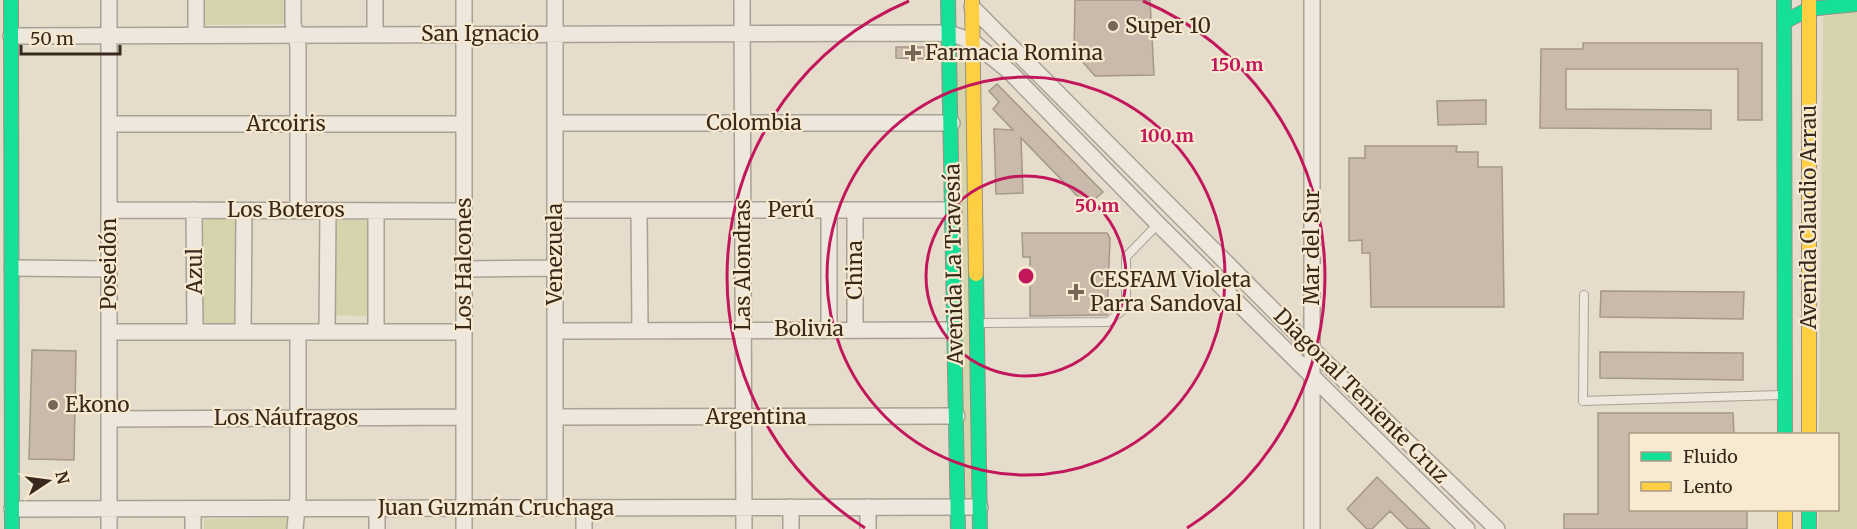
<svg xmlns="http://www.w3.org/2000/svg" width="1857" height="529" viewBox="0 0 1857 529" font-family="Merriweather,serif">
<rect width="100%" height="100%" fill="#e5dccb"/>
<!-- green -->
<path fill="#d6d4ad" d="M203,0H287V24L203,25Z
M1857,10V529H1818L1819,510H1838V434H1819L1823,17Z
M966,46L972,499H966L955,47Z
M240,218L237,324H200L202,219Z
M324,220H372L369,316L325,315Z
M288,518V529H204V519Z"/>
<!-- building -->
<path fill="#c9baac" stroke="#a5978a" stroke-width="1.5" d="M1075,0H1150L1154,75L1095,76L1074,52Z
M1583,43H1762V120H1738V69H1566V109L1711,110V129L1540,128L1541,49H1583Z
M896,47H930V59L896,58Z
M997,84L1103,192L1087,206L1021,138L1023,193L996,194L994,129L1013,130L993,109L999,102L989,91Z
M1486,100V124L1438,125L1437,101Z
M1365,146H1457L1456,152H1478V167H1502L1504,307H1371L1370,253H1362V240L1349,241V158H1365Z
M1022,233H1107L1110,238L1107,315L1030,316V257H1023Z
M1601,291L1744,292L1743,319L1600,317Z
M32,350L76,351L74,460L29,459Z
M1600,352L1743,353V380L1600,378Z
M1598,413H1733L1734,435H1630V510H1747V529H1564V514H1598Z
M1377,477L1430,529H1408L1390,511L1372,529H1367L1347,509Z"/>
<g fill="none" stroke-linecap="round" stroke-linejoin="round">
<!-- lane casing -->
<g stroke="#aaa195" stroke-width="10">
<path id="lane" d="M1584,295L1583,401L1782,395
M978,323L1108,322L1126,307V257L1158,224"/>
</g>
<!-- street casing -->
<g stroke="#aaa195" stroke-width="18">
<path id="street" d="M196,0V35
M293,0V23L298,46V211
M464,0V529
M742,0L744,529
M972,7L1312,349L1497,529
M375,35V0
M11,36L949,33L972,41L1010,72L1158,224L1467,529
M555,123H952
M109,124H464
M109,210L464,211
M194,210L195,332
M555,210H954
M639,210L640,330
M376,211V332
M12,268L109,269
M464,269L555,268
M829,330V210
M855,330V210
M555,331L955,330
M109,332H464
M243,332L244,211
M327,332L328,211
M555,417L957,416
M109,419L464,417
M791,507V529
M555,508V0
M584,508V529
M12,509L980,507
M193,509V529
M109,529V0
M295,529L298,497V332
M377,529V508
M868,529V507
M1312,529V0"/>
</g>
<!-- fast casing -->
<g stroke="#9a9185" stroke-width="16">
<path id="fast" d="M11,0L12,529
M948,0L958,529
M1784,0L1785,434
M1784,22L1809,9L1857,4
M976,274L980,529
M1809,510V529"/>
</g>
<!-- slow casing -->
<g stroke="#9a9185" stroke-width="16">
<path id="slow" d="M972,0L976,274
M1809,0V434
M1785,510V529"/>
</g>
<!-- lane -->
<use href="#lane" stroke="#ede7dd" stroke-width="8"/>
<!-- street -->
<use href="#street" stroke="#ede7dd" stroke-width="15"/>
<!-- fast -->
<use href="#fast" stroke="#16e098" stroke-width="14"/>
<!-- slow -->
<use href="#slow" stroke="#ffcf43" stroke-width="14"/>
</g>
<!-- distance rings -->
<g fill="none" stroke="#c2185b" stroke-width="3">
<circle cx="1026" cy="276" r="100"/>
<circle cx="1026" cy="276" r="199"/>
<path d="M865 528A299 299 0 0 1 909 1M1143 1A299 299 0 0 1 1187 528"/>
</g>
<!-- markers -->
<g fill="#756859" stroke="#f7ead0" stroke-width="2">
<circle cx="1113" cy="26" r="6"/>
<path d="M910 44h6v6h6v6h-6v6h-6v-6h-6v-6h6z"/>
<path d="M1073 283h6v6h6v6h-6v6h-6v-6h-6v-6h6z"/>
<circle cx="53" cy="405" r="6"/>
</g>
<g text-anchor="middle" stroke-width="4.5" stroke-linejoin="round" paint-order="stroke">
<!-- poi labels -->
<g font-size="21" fill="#39291c" stroke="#f7ead0" text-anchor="start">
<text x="1125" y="33">Super 10</text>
<text x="925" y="60">Farmacia Romina</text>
<text x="1090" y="287">CESFAM Violeta<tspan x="1090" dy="24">Parra Sandoval</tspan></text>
<text x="65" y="412">Ekono</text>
</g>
<!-- street labels -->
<g font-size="21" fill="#39291c" stroke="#f7ead0">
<text x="480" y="41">San Ignacio</text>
<text x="754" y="130">Colombia</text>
<text x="286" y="131">Arcoiris</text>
<text x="286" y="217">Los Boteros</text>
<text x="791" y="217">Perú</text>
<text transform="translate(1809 217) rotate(-90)" y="7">Avenida Claudio Arrau</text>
<text transform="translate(1312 247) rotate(-90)" y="7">Mar del Sur</text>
<text transform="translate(555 254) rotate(-90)" y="7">Venezuela</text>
<text transform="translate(109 264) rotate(-90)" y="7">Poseidón</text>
<text transform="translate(464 264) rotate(-90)" y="7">Los Halcones</text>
<text transform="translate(954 264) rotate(-91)" y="7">Avenida La Travesía</text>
<text transform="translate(743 265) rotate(-90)" y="7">Las Alondras</text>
<text transform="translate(855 270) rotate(-90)" y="7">China</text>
<text transform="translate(195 271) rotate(-90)" y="7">Azul</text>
<text x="809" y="336">Bolivia</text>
<text transform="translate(1361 396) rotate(45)" y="7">Diagonal Teniente Cruz</text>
<text x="756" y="424">Argentina</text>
<text x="286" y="425">Los Náufragos</text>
<text x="496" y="515">Juan Guzmán Cruchaga</text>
</g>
</g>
<circle cx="1026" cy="276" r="9" fill="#c2185b" stroke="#f7ead0" stroke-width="3"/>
<g font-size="18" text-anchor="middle" font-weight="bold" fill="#c2185b" stroke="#f7ead0" stroke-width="4.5" stroke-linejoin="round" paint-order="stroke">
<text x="1237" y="71">150 m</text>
<text x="1167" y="142">100 m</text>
<text x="1097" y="212">50 m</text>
</g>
<!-- legend -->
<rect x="1629" y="433" width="210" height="78" fill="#f7ead0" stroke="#ab9d88" stroke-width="1.5"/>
<rect x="1641" y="452" width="30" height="9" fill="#16e098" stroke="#ab9d88" stroke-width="1.5"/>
<text x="1683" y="463" font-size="18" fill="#39291c">Fluido</text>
<rect x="1641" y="482" width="30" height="9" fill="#ffcf43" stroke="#ab9d88" stroke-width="1.5"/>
<text x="1683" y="493" font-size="18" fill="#39291c">Lento</text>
<!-- north arrow -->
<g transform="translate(48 481) rotate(77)" stroke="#f7ead0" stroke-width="4.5" paint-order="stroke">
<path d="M0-4.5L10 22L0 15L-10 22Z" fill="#39291c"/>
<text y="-9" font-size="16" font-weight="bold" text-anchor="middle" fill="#39291c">N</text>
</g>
<!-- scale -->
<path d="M21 45v9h99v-9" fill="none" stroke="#39291c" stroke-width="3"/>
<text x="30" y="45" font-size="18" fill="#39291c" stroke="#f7ead0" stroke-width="4.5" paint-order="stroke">50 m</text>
</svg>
